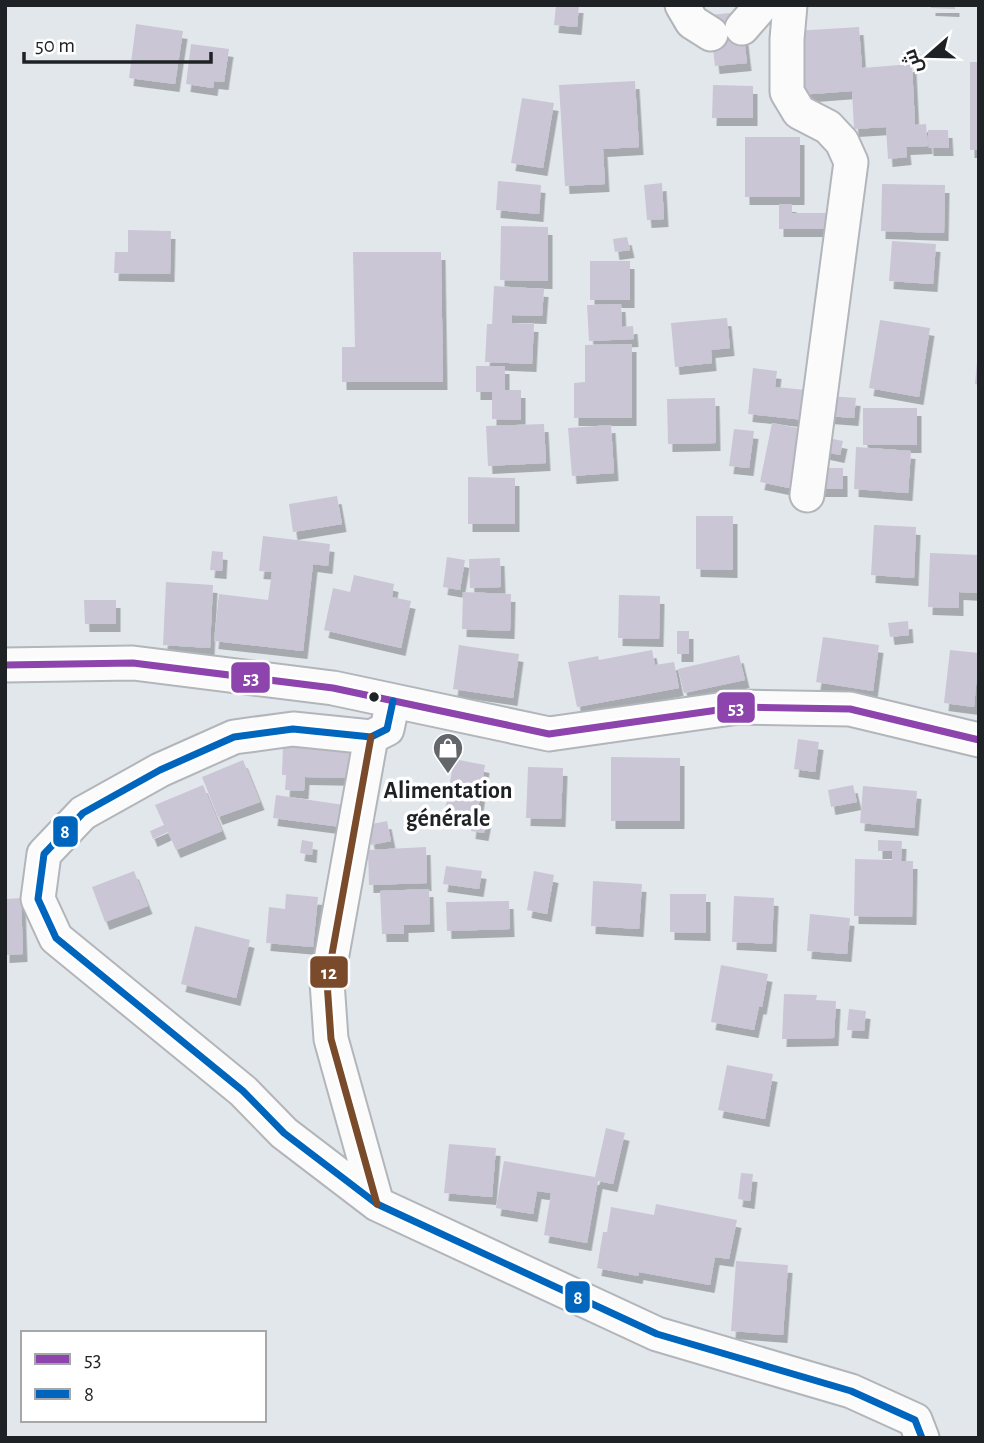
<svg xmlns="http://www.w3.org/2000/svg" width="984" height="1443" viewBox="0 0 984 1443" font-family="'Alegreya Sans',Cairo,sans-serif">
<defs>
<filter id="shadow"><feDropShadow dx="4.5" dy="8" stdDeviation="0" flood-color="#0004"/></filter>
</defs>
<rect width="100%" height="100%" fill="#e2e7ec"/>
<!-- building -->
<path fill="#cbc6d6" filter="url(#shadow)" d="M556,5H579L577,27L554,25Z
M931,5H955V9L931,8Z
M741,12L747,63L715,66L709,15Z
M136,24L183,31L175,84L129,78Z
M859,27L862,68L912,64L915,125L926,124L928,146L906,147L907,157L888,159L886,127L854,129L852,91L799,95L794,31Z
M191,44L229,49L224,82L214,81L213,88L186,84Z
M970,62H979V150H970Z
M635,81L639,147L603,149L605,184L565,186L559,85Z
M713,85L753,86V118H712Z
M522,98L554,103L543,168L511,163Z
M928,130H948L949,148H929Z
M745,137H800V197H745Z
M498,181L541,185L539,214L496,210Z
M662,183L664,219L647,220L644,185Z
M882,184L945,185L944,233L881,231Z
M779,204H792V213H834V229H779Z
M501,226L548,227V281L500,280Z
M128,230L171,231L170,274L114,273L115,252H128Z
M627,237L630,250L615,252L613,239Z
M892,241L936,244L933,284L889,281Z
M353,252H441L443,382H342V347H355Z
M590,261H630V300H590Z
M494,286L544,289L542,316L512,315V323L534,324L532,364L485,362L487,324H492Z
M621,304L622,327L633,326L634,339L589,341L587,305Z
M727,318L730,348L711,350L712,363L675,367L671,323Z
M880,320L930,328L919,397L869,388Z
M632,344V418H574V383L585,382V345Z
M977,362H979V385L975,384Z
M476,366H505V390H521V420L492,419V392H476Z
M753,368L777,371L775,387L807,390L804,420L748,414Z
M830,396L856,398L854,418L828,416Z
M715,398L716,443L668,444L667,399Z
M863,408H917V445H863Z
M772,423L798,428L794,448L802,450L794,489L760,482Z
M544,424L546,463L488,466L486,426Z
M611,425L614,473L572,476L568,428Z
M734,429L754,431L749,468L729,466Z
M823,437L843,441L840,455L821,451Z
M856,447L911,451L908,493L854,489Z
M817,468H843V489H818Z
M468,477L515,478V524H468Z
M337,496L342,524L293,532L289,504Z
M696,516H733V570L696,569Z
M874,525L916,527L914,578L871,575Z
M263,536L330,544L328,566L313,564L303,651L214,641L219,594L268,600L272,572L259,571Z
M212,551L223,552L222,571L210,570Z
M930,553L979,555V593L959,592V608L928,607Z
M447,557L465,560L460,590L443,587Z
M500,558L501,587L470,588L469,559Z
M354,575L394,584L392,597L411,601L401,648L324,630L333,588L350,592Z
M166,582L213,585L210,648L163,645Z
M463,592L511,594L510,631L462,629Z
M619,595L660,596L659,639L618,638Z
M84,600H116V624H85Z
M908,621L909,635L890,637L888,623Z
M677,631H689V654H677Z
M823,637L879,645L873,691L816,682Z
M459,645L519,654L513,698L453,689Z
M652,650L655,665L674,662L679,688L577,707L568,662L598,656L599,660Z
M950,650L979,653L974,707L944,703Z
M739,655L745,680L684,693L678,669Z
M798,739L819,742L815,772L794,769Z
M283,744L357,747L356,778L305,777L304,791L285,790L286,775H282Z
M611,757L680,758V821H611Z
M454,759L485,765L478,810L488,812L484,833L471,831L473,816L445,811Z
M243,760L260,802L218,817L202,777Z
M528,767L563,768L561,819L526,818Z
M203,785L222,831L176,850L168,832L153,839L150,831L164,825L155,805Z
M853,785L857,802L831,807L828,790Z
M863,786L917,791L914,828L860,823Z
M276,795L344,805L341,827L273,818Z
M387,821L391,841L371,845L367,825Z
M302,840L313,842L312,855L300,853Z
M878,840L902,841L901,861H913L912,917L854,916L855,859L892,860V851H878Z
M426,847L427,883L369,885L368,850Z
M446,866L482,871L479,889L443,884Z
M134,871L148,906L105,922L92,887Z
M534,871L554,875L547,914L527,910Z
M593,881L642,884L639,929L591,926Z
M429,889L430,924L404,925V934H382L380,891Z
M286,894L318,897L313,947L266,943L269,907L285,909Z
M670,894H706V933L670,932Z
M734,896L774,898L772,944L732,942Z
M21,898L23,954L5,955V899Z
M509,901L510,929L447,931L446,902Z
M810,914L850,918L847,954L807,951Z
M195,926L250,940L236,998L181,984Z
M721,965L768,974L762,1007L759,1006L754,1030L711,1022Z
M784,994L817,995L816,1000L836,1001L834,1038L782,1039Z
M849,1009L866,1011L864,1031L847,1030Z
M727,1065L773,1074L765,1119L718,1110Z
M606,1128L625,1133L613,1184L598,1181L587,1243L544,1235L551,1193L537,1191L533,1214L496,1208L504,1161L595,1177Z
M449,1144L496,1148L492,1197L444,1193Z
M741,1173L753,1174L750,1201L738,1199Z
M656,1204L737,1220L729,1259L715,1257L710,1285L639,1272L638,1276L597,1268L603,1232H607L611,1207L654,1215Z
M736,1261L788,1265L783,1335L731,1331Z"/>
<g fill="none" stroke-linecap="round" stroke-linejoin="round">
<!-- minor casing -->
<g stroke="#b2b5b9" stroke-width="37">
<path id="minor" d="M682,5L692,22L711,34
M790,5L787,39V92L799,112L828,127L842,142L851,162L807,495
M742,28L762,5
M5,665L133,663L333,688L549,734L739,707L850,709L979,740
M393,701L387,729L371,737L293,729L234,737L160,770L83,813L44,854L38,899L56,938L243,1091L284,1133L377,1204L657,1334L851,1391L915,1420L922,1438
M371,737L327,982L331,1039L377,1204"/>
</g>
<!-- minor -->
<use href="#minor" stroke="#fbfbfc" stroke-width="33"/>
<!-- bus-1 casing -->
<g stroke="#fff" stroke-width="12">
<path id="bus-1" d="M5,665L133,663L333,688L549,734L739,707L850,709L979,740"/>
</g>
<!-- bus-2 casing -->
<g stroke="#fff" stroke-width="12">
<path id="bus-2" d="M393,701L387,729L371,737L293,729L234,737L160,770L83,813L44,854L38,899L56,938L243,1091L284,1133L377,1204L657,1334L851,1391L915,1420L922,1438"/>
</g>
<!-- bus-3 casing -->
<g stroke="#fff" stroke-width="12">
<path id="bus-3" d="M371,737L327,982L331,1039L377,1204"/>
</g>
<!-- bus-1 -->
<use href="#bus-1" stroke="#8e44ad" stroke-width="7"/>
<!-- bus-2 -->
<use href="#bus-2" stroke="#0065bd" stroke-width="7"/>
<!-- bus-3 -->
<use href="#bus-3" stroke="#7a4b2a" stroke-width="7"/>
</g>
<!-- icons -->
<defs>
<g id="shop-pin" transform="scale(1.575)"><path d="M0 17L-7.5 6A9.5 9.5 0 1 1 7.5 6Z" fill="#63676b" stroke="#fff"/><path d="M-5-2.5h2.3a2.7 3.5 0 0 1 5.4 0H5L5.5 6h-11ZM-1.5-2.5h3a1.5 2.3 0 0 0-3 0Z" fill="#fff"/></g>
</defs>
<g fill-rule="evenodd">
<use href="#shop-pin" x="448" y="748"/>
</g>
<!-- markers -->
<circle fill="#1f2225" stroke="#fff" stroke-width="2.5" cx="374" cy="697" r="6"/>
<g text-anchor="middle" stroke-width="7" stroke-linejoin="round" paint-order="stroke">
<!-- poi labels -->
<g font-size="24" font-weight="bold" fill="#1f2225" stroke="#fff">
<text x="448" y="798">Alimentation<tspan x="448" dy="28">générale</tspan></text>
</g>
</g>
<g stroke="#fff" stroke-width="2.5">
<rect x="230" y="661" width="41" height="33" rx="7" fill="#8e44ad"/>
<rect x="716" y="691" width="40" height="33" rx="7" fill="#8e44ad"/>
<rect x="52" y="815" width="27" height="33" rx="7" fill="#0065bd"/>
<rect x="309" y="955" width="40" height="34" rx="7" fill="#7a4b2a"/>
<rect x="564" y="1280" width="27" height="34" rx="7" fill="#0065bd"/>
</g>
<g font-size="19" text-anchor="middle" font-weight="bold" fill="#fff">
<text x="251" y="684">53</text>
<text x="736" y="714">53</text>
<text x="65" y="838">8</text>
<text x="329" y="979">12</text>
<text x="578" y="1304">8</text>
</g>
<!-- border -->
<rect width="984" height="1443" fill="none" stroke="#1f2225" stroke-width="14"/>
<!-- legend -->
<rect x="21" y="1331" width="245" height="91" fill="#ffffff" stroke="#a5a7a8" stroke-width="2"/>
<rect x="35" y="1354" width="35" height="10" fill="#8e44ad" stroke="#a5a7a8" stroke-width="2"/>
<text x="84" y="1366" font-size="21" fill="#1f2225">53</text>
<rect x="35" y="1389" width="35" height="10" fill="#0065bd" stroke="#a5a7a8" stroke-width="2"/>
<text x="84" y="1401" font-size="21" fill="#1f2225">8</text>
<!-- north arrow -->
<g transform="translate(928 56) rotate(250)" stroke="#ffffff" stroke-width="5" paint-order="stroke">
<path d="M0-5L12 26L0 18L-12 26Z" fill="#1f2225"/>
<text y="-10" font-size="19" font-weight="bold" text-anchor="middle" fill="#1f2225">ش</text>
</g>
<!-- scale -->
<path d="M24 52v10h187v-10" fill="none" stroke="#1f2225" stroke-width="3.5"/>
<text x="35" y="52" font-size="21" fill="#1f2225" stroke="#ffffff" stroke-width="5" paint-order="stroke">50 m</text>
</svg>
